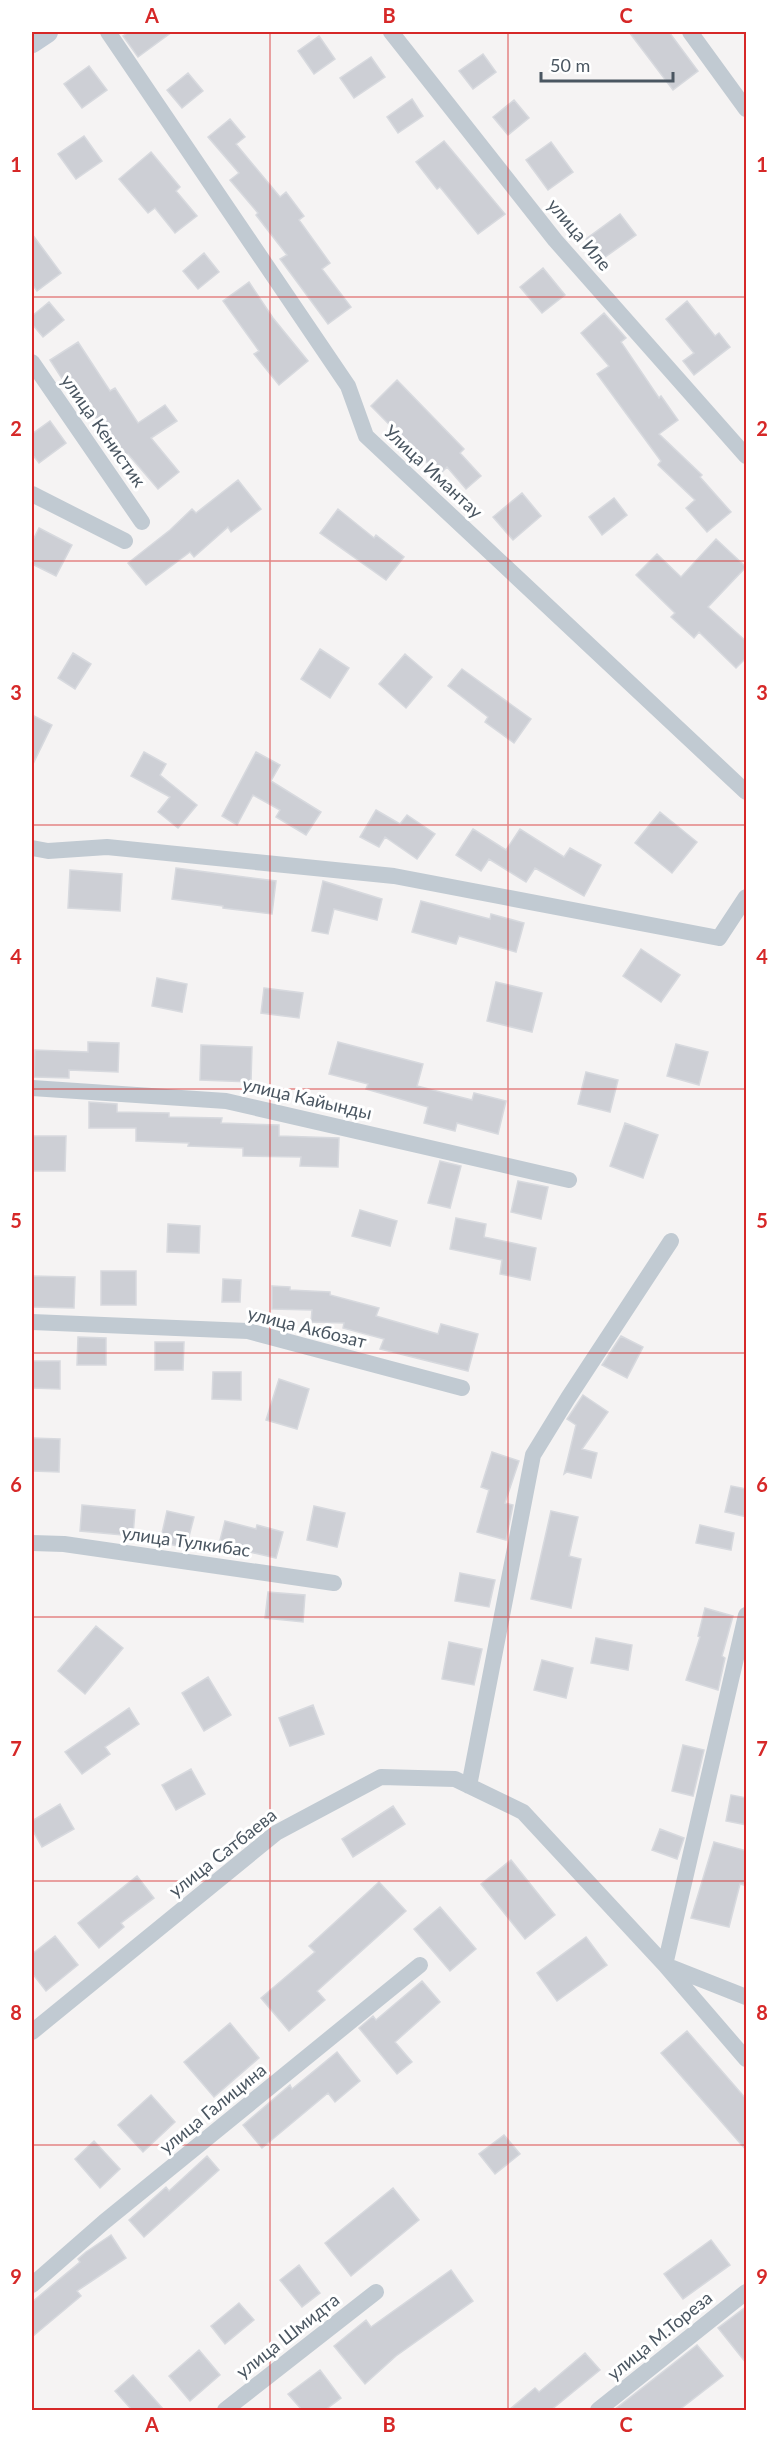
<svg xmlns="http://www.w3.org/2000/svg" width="778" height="2442" viewBox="0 0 778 2442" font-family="Lato,sans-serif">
<rect width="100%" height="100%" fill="#f5f3f3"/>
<!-- building -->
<path fill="#cdcfd5" stroke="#d7d9de" stroke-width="1.5" d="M129,32H172L138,57L123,36Z
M629,32H669L698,71L673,90Z
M319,36L335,59L314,74L298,51Z
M483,54L496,72L473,89L459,71Z
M371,57L385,77L354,98L340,78Z
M89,66L107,90L82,108L64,84Z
M188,73L203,91L182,108L167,90Z
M412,99L423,116L398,133L387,117Z
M514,100L529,118L508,135L493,117Z
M230,119L245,137L236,144L280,197L286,192L304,216L299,220L330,263L322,269L351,307L328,324L280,259L287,255L256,215L258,213L230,180L239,173L208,137Z
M84,136L102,161L76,179L58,154Z
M444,141L505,214L478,234L440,187L437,189L416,162Z
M551,142L573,172L548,190L526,160Z
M151,152L180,187L176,191L197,216L175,233L155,208L148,213L119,179Z
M620,214L636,235L601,260L586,239Z
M32,234L61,273L37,291L32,284Z
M204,253L219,272L198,289L183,271Z
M543,268L565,295L542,313L520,287Z
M249,282L273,318L308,361L279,385L254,354L259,351L223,301Z
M687,301L715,336L719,333L730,347L694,375L683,361L694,353L666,319Z
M49,302L64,320L43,337L32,324V316Z
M604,313L626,338L621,342L659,398L661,396L678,420L659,434L702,475L700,477L731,512L707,532L686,508L695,500L658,465L661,461L597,374L609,366L581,333Z
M78,342L110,391L115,388L138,423L165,405L177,421L151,438L179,472L158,489L128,454L122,458L81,395L75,399L50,360Z
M397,380L464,449L460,453L481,476L466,489L447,467L439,475L371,406Z
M50,421L66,443L39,463L32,454V434Z
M238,480L261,509L231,532L228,527L194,557L190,552L146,585L128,563L170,530L192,509L196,513Z
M522,493L541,516L513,540L493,517Z
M614,498L627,515L602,535L589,517Z
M338,509L374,538L376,535L404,557L386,580L320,533Z
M39,528L72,545L56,576L32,564V542Z
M716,539L746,567L708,607L747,642V657L736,668L699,632L694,638L671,617L675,613L636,575L657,554L681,577Z
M320,649L349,668L330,698L301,679Z
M73,653L91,664L75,689L58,678Z
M405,654L432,677L406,708L379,684Z
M462,669L531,719L514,743L485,722L488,717L448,686Z
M32,715L52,725L32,766Z
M144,752L166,764L160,775L197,805L178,828L158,812L170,797L131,776Z
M256,752L280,765L271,781L321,812L306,835L276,817L280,810L253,795L237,825L222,816Z
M376,810L400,824L407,815L435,834L417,859L385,837L379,847L360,837Z
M660,812L697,842L672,873L635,843Z
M473,829L506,850L520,829L564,857L570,848L601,865L584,896L535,868L526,882L489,859L481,871L456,855Z
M176,868L276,881L272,914L223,908V906L172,899Z
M70,870L122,874L120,911L68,908Z
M323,881L382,899L377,920L334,909L328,934L312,931Z
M421,901L490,919L491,914L524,923L516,952L459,936L456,944L412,932Z
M641,949L680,975L661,1002L623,976Z
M157,978L187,984L182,1012L152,1006Z
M496,982L542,993L532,1032L487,1021Z
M264,988L303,993L299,1018L261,1013Z
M88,1042L119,1043L118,1072L69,1070V1078L34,1077L35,1050L88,1052Z
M338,1042L423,1064L417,1086L472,1100L474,1093L506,1101L498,1134L457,1123L455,1131L424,1123L428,1107L366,1089L368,1084L329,1074Z
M676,1044L708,1052L699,1085L667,1076Z
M201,1045L252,1047L251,1082L200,1080Z
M586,1072L618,1080L610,1112L578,1104Z
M89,1102L117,1104V1112L169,1113V1117L222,1118L221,1123L279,1125V1136L339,1138L338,1167L300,1166L301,1157L243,1156V1148L188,1146L189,1143L136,1141V1128H89Z
M625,1123L658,1135L643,1178L610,1166Z
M33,1136H66L65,1171H32Z
M440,1161L461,1166L450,1208L428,1203Z
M518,1181L548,1187L541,1219L511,1212Z
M360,1210L397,1221L390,1246L352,1236Z
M456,1218L486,1224L484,1237L536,1248L530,1280L500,1274L502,1260L450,1249Z
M168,1224L200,1226L199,1253L167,1252Z
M101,1271H136V1305H101Z
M32,1276L75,1277L74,1308L32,1307Z
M223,1279L241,1280L240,1302H222Z
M272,1286L290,1287V1290L330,1292V1295L379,1308L376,1316L438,1334L441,1324L478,1334L468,1371L380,1349L384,1339L343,1328L344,1323L311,1322L312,1310L272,1309Z
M621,1336L643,1347L627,1378L602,1365Z
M78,1337L106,1338V1365H77Z
M155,1342H184L183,1370H155Z
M32,1361H60V1389L32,1388Z
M213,1372H241V1400L212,1399Z
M279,1379L309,1389L297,1429L266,1420Z
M583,1395L608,1412L582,1449L597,1453L591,1478L567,1472L564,1474L576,1425L567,1419Z
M32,1438L60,1439L59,1472L32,1471Z
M492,1452L519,1461L505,1503L513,1505L506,1540L477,1532L489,1490L481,1487Z
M731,1486L747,1489V1517L725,1512Z
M82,1505L135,1510L133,1536L80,1531Z
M314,1506L345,1513L337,1547L307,1540Z
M167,1511L194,1517L186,1548L160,1542Z
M551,1511L578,1517L569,1556L581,1559L571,1608L531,1599Z
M225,1521L256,1529L257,1525L283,1532L276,1558L245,1551L244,1554L218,1548Z
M700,1525L734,1533L731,1550L696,1543Z
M460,1573L495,1580L489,1607L455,1601Z
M268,1592L305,1595L303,1622L265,1618Z
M705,1608L733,1616L722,1656L725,1658L718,1690L686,1680L700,1637L698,1636Z
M96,1626L123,1648L85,1694L58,1671Z
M596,1638L632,1645L628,1670L591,1663Z
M449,1642L482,1649L474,1685L442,1679Z
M542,1660L573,1668L566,1698L534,1690Z
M208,1677L231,1715L204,1731L182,1693Z
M313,1705L324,1734L290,1746L279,1718Z
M129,1708L139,1724L105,1747L110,1754L82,1774L65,1752Z
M683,1745L704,1750L693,1796L672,1791Z
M191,1769L205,1794L176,1810L162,1785Z
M731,1795L747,1798V1825L726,1821Z
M60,1804L74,1829L42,1847L32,1829V1821Z
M393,1806L405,1824L353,1857L342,1839Z
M660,1829L684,1838L677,1859L652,1850Z
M714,1842L747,1851V1886L740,1884L729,1927L691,1918Z
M511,1860L555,1915L525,1939L481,1884Z
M137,1876L154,1898L121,1923L124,1927L99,1948L78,1923Z
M379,1882L406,1911L317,1991L325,2000L289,2031L261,1998L315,1952L309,1946Z
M440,1907L476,1949L450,1971L414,1929Z
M55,1936L78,1965L46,1991L32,1973V1954Z
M586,1937L607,1965L557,2001L537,1973Z
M422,1981L440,2002L395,2042L412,2062L397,2074L359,2028L373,2016L376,2020Z
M230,2023L259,2058L214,2097L184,2062Z
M687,2031L747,2100V2151L661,2053Z
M337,2052L360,2081L335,2102L328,2093L262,2148L243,2125L290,2085L292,2089Z
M151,2095L175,2122L143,2152L118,2125Z
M504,2135L520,2154L495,2174L479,2154Z
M94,2141L120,2169L100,2188L75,2159Z
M207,2156L219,2170L144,2237L129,2220L166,2187L169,2191Z
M393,2188L419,2220L351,2276L325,2243Z
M111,2235L126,2258L77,2291L81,2296L32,2337V2302L80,2262L78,2259L86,2252Z
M711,2240L730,2265L683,2299L664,2274Z
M299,2265L320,2293L302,2307L280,2280Z
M451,2270L473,2301L396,2356L365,2384L334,2346L366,2320L371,2327Z
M239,2303L254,2320L225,2344L211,2326Z
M747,2306V2364L718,2328Z
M697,2345L723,2376L679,2410H614Z
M199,2350L220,2375L190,2401L169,2376Z
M585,2353L600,2370L551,2410H509L535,2388L539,2392Z
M320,2370L341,2398L325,2410H302L288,2394Z
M133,2375L164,2410H132L115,2391Z"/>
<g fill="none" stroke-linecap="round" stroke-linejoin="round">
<!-- street -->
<path stroke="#c1cad2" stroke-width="16" d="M108,32L348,386L366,436L746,792
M391,32L555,240L746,456
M690,32L746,109
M32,362L142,522
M32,494L125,541
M32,848L48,851L107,847L394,876L719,938L746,897
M32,1088L226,1101L569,1180
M32,1322L248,1331L462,1388
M32,1543L64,1544L334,1583
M746,1615L665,1965L746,1997
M469,1786L533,1455L568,1398L671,1241
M32,2032L276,1833L381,1777L455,1779L523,1812L665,1965L746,2059
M32,2285L104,2222L420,1965
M225,2410L376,2292
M598,2410L746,2292"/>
<!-- secondary -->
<path stroke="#c1cbd6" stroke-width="22" d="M32,42L47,32"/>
</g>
<!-- grid -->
<path fill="none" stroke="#d62828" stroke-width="1.5" stroke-opacity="0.55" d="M270,32V2410M508,32V2410M32,297H746M32,561H746M32,825H746M32,1089H746M32,1353H746M32,1617H746M32,1881H746M32,2145H746"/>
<g text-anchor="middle" stroke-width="6" stroke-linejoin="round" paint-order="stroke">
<!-- street labels -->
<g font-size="18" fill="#4a5661" stroke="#fff">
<text transform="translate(579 235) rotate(50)" y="6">улица Иле</text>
<text transform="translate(103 431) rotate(55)" y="6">улица Кенистик</text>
<text transform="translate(433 472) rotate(43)" y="6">Улица Имантау</text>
<text transform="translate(307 1099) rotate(13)" y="6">улица Кайынды</text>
<text transform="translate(307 1328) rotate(14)" y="6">улица Акбозат</text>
<text transform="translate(186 1542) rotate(8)" y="6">улица Тулкибас</text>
<text transform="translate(223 1853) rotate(-38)" y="6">улица Сатбаева</text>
<text transform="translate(213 2109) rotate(-39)" y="6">улица Галицина</text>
<text transform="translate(288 2336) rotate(-38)" y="6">улица Шмидта</text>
<text transform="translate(660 2336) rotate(-39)" y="6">улица М.Тореза</text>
</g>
</g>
<!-- border -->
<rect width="778" height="2442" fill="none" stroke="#ffffff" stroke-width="66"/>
<!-- scale -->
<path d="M541 72v9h132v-9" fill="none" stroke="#4a5661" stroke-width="3"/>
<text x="550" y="72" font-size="18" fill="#4a5661" stroke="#ffffff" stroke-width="4.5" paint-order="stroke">50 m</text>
<rect x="33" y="33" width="712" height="2376" fill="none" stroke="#d62828" stroke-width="2"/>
<g font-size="20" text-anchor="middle" font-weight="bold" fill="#d62828">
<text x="152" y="23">A</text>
<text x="389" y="23">B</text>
<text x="626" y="23">C</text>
<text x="16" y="172">1</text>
<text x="762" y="172">1</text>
<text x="16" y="436">2</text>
<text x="762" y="436">2</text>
<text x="16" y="700">3</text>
<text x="762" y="700">3</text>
<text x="16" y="964">4</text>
<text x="762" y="964">4</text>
<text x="16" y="1228">5</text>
<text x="762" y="1228">5</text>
<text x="16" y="1492">6</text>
<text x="762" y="1492">6</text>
<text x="16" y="1756">7</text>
<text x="762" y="1756">7</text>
<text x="16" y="2020">8</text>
<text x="762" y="2020">8</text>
<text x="16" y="2284">9</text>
<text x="762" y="2284">9</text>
<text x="152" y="2432">A</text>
<text x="389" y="2432">B</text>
<text x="626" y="2432">C</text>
</g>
</svg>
